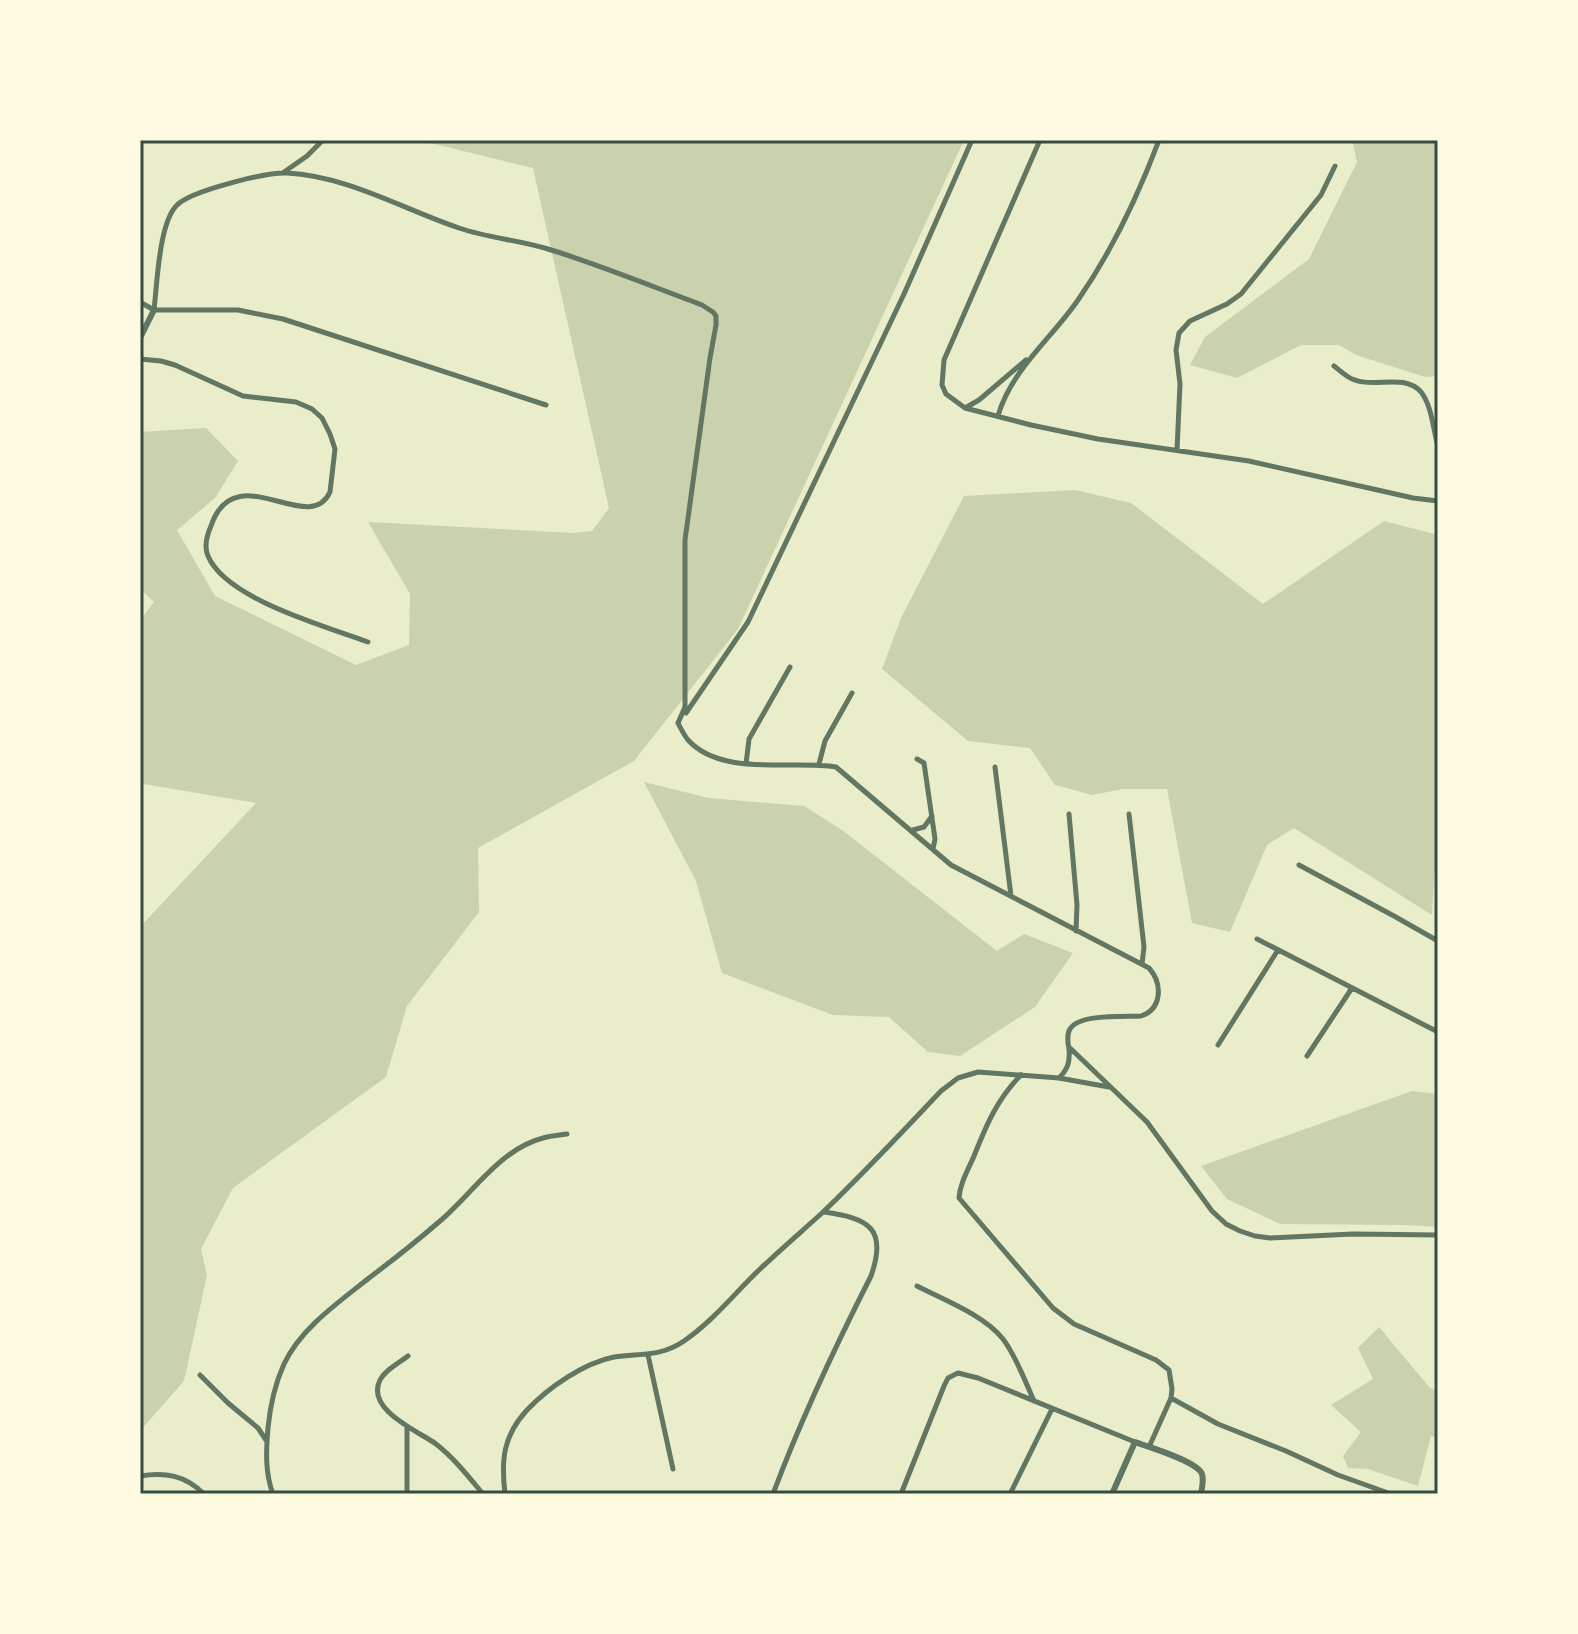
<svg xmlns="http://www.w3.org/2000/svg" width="1578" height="1634" viewBox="0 0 1578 1634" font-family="Arial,sans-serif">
<rect width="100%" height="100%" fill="#e9edc9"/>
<!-- green -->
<path fill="#cad2ad" d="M418,140H964L738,629L634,761L478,848L479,912L407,1006L386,1077L233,1188L201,1249L207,1275L184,1381L140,1431V927L256,803L144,784L140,785V621L154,602L140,589V432L206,428L238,461L215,498L177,530L215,596L356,665L409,645L410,594L368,522L573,533L592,531L609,508L533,168Z
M1352,140H1438V376L1425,377L1356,355L1339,345H1301L1237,378L1190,365L1205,337L1309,259L1357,162Z
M1075,490L1131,503L1263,604L1384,521L1438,535V813L1432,915L1294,828L1267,845L1230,932L1192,923L1167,789H1123L1092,795L1055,785L1030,748L968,741L882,669L901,618L964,496Z
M644,782L709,798L804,806L842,830L997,951L1024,934L1073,953L1035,1007L960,1056L928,1052L889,1017L833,1015L722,973L696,881Z
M1412,1091L1438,1094V1227L1407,1225L1280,1224L1227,1199L1201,1166Z
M1379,1327L1430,1388L1438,1391V1438L1431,1436L1418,1486L1368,1469L1348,1468L1343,1456L1361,1432L1331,1405L1373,1379L1358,1348Z"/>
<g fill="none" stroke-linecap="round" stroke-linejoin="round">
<!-- minor -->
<path stroke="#617663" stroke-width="5" d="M1040,140L944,360L942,385L946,394L965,408L1031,425L1098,439L1249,461L1413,498L1438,501
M284,172L307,156L323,140
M140,302L154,310H238L283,319L546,405
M154,310C157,285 159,222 177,205C191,191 266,172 287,173C347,176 403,209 459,228C488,238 519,240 548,249C600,265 651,286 702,305L713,312L716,316V325L710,358L685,540V707L678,723
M140,359L161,361L175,365L243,396L296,402L312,409L322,418L330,434L335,449L330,492C309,538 235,455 211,526C207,535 204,547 208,556C226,599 325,626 368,642
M1334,366C1341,371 1347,378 1355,380C1375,388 1404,373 1421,392C1432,406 1433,429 1438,446
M965,408L979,400L1026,360
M998,416C1011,370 1052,338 1078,300C1112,251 1138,196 1159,140
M1177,450L1180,384L1176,350L1179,333L1190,321L1227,304L1241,294L1321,195L1335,166
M686,713L748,622L904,294L972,140
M678,723C681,729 684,735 688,740C722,777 791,760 836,767L951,865L1149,968C1163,984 1162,1009 1141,1016C1125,1017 1076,1013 1069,1031C1067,1036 1068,1044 1069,1049C1070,1062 1068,1069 1059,1078
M917,759L924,763L935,839L933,849
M746,764L749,739L790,667
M819,764L825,741L852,693
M995,767L1011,896
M1069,814L1077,905L1076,931
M1129,814L1144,947L1142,964
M913,830L924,827L932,816
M1299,865L1394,916L1438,941
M1257,939L1438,1032
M1218,1045L1278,950
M1070,1048L1147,1122L1212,1211L1226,1224L1240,1231L1255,1236L1270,1238L1353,1234L1438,1235
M1307,1056L1352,988
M1021,1075C997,1099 986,1126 974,1156C968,1170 960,1183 959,1198L1053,1308L1074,1324L1156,1360L1169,1370L1172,1389L1171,1398L1149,1447
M917,1286C944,1300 984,1315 1003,1339C1016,1356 1025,1381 1034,1401
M648,1355L673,1469
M408,1356C399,1363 385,1370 380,1380C365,1410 420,1432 436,1444C454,1458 468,1476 483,1494
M200,1375L228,1403L258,1428L266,1440
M1171,1398L1218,1424L1286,1451L1338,1475L1391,1494
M140,1476C165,1472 185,1475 204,1494
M273,1494C265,1473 266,1451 268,1428C270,1407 275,1384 284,1364C301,1328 339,1302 369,1278C393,1260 417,1241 440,1221C472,1194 500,1149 543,1138C550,1136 559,1135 567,1134
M407,1494V1427
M505,1494C501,1460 503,1436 527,1410C549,1387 584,1363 614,1357C640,1353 661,1357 684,1341C712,1322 735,1293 759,1270C780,1250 801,1232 822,1213C863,1174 902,1132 941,1091L958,1078L978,1072L1059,1078L1109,1087
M773,1494C801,1419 835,1347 871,1276C888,1228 868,1218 824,1212
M901,1494L944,1386L948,1378L958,1373L978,1378L1135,1442
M1010,1494L1052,1409"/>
<!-- tertiary -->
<path stroke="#617663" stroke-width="6" d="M140,338L154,310
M1112,1494L1135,1442C1148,1447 1197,1461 1202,1474C1204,1480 1202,1488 1201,1494"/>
</g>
<!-- border -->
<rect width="1578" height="1634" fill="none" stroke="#fefae0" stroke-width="284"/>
<rect x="142" y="142" width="1294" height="1350" fill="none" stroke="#344e41" stroke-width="3"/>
</svg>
